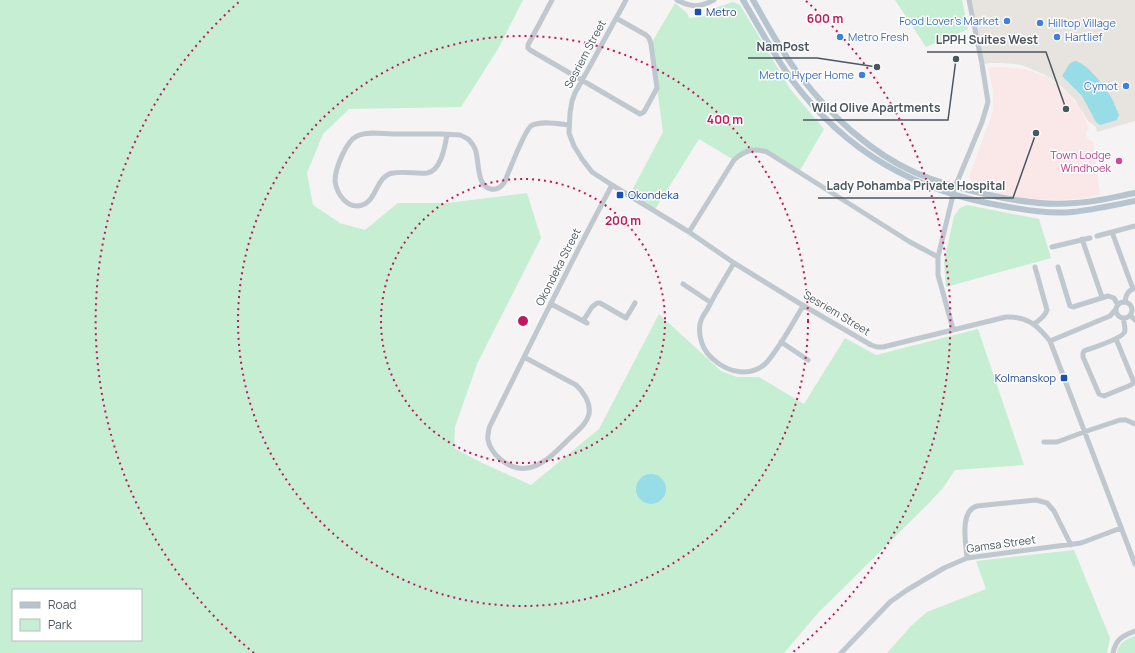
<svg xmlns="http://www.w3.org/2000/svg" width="1135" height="653" viewBox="0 0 1135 653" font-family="Manrope,sans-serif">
<rect width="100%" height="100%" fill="#f5f3f3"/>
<!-- commercial -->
<path fill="#e7e4df" d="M969,0H1135V121L1097,132L1096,127L1088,121L1075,100L1062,87L1053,80L1045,75L1022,65L1004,63H990L982,64Z"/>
<!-- medical -->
<path fill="#fae7e7" d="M993,67L1015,68L1029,70L1048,78L1059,86L1071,97L1081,110L1089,129L1086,132V135L1088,139L1093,142L1100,195L1086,198L1060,200L1034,199L1008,196L973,186L969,176L989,123L993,110V91L988,68Z"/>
<!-- green -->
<path fill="#c6eed2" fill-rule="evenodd" d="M0,0H523L498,49L461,107L349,109L323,134L307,173L313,205L340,223L365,230L398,203H447L527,193L541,238L477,364L455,427L454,448L482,463L531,485L599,429L659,314L721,371L737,377H759L804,404L845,338L876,355L978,329L1024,465L955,470L943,488L927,505L818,613L784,653H0ZM13,590H141V640H13Z
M895,0H962L968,29L926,47Z
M733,2L740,5L791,90L824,129L799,172L767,152L753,150L734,160L699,139L654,211L629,196L663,132L651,44L675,3L687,13L689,18L700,17L710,14L712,9Z
M967,205L1039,219L1051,258L946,287L944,262L954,216L960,208Z
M1074,550L1110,638L1107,653H887L911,626L927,612L986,589L976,561Z
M1135,636V653H1117C1119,642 1125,640 1135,636Z"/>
<!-- water -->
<path fill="#96dde8" d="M1075,61C1087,63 1105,87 1111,97C1114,102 1116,109 1119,115L1117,120L1100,125L1096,122L1082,96L1062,76L1070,63Z
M636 489a15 15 0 1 1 30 0a15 15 0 1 1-30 0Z"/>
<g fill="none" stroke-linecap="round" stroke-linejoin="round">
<!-- minor -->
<path stroke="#bfc8ce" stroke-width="5" d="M552,0L528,45V48L530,50L640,114L644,112L657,88L651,44L649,38L646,35L616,18
M626,0L590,66L575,93L572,101L570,113L569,133L574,146L582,159L592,172L612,185L689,232L734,263L799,303L871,345L877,347H883L1006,317C1027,316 1037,325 1050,341L1135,564
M677,0C692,8 700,7 714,0
M447,135C445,146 441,171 427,173C416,174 404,171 393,173C374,176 378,205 357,206C352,206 347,203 344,200C339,195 336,188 335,181C335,169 346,141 357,136C367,131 383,134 393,134C410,134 426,134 442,134C448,135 455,134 460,135C463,136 466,138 468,139C472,143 475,148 476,152C479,163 477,187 491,189C496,190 501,187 504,183C509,172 524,131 531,126C540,120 559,124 569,125
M689,232L734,160C745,150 753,148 767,152L910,242L938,257
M1112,232L1133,289
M1097,236L1135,226
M1082,239L1102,297
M1052,247L1090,238
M734,263C725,278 715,294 707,310C704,314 701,319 700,324C698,337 703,351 713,359C728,373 752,378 767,362C780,347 793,323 803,306
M1058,267L1070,306L1073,307L1108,296L1114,298L1118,305
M683,284L710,302
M1125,302C1126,295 1127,291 1135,288
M1116 310a8 8 0 1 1 16 0a8 8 0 1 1-16 0Z
M551,304L587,323
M1130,315L1135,320
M583,321L592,307L597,303H600L626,318L635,303
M1034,324C1039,320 1045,317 1047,310L1035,267
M953,329L938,275V257L955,187L982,122L988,102L982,64L969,0
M1116,339L1133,380V383L1131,385L1104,396L1099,394L1083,357V353L1084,351C1092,348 1124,338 1125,331C1125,327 1124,322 1123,318
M1050,341L1110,316L1116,309
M781,342L808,360
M524,357L576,385C583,391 591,403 589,414C587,424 577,431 570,438C550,458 527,483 499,458C494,454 489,446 488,440C487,436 489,431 489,428C529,347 569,265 612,185
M1044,442H1057L1084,432L1120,420H1126L1135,424
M967,558C966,544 959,511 977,506L1036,500L1047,503L1054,511L1071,545
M841,653L890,602L907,590L944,568L967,558L1081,543L1121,528
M1113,653C1116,639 1122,636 1135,631"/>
<!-- major -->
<path stroke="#b5c4cf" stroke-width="6" d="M743,0C759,27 774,55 792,80C846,152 915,191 1003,206C1026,210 1049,214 1072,212C1093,210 1114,205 1135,201
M753,0C768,26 782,53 801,77C831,116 871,153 916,173C939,183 962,189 985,194C1015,201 1045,206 1075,203C1096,202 1115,197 1135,193"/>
</g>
<!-- distance rings -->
<g fill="none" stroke="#c2185b" stroke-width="2" stroke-dasharray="2 4">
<circle cx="523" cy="321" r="142"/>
<circle cx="523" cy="321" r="285"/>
<path d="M254 653A427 427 0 0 1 240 1M806 1A427 427 0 0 1 792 653"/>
</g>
<!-- markers -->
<g fill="#1a4fb4" stroke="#fff" stroke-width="1.5">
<rect x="694" y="8" width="8" height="8" rx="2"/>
<rect x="616" y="191" width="8" height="8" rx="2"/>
<rect x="1060" y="374" width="8" height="8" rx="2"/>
</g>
<g fill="#3f7fe0" stroke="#fff" stroke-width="1.5">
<circle cx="1007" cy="21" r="4"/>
<circle cx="1040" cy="23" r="4"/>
<circle cx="840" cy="37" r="4"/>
<circle cx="1057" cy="37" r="4"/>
<circle cx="862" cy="75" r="4"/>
<circle cx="1126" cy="86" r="4"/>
</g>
<circle fill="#d1479c" stroke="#fff" stroke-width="1.5" cx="1119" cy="161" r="4"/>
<g text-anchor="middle" stroke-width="3" stroke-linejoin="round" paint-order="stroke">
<!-- transit labels -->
<g font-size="11" fill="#164399" stroke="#fff" text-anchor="start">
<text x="706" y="16">Metro</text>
<text x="628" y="199">Okondeka</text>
<text x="1056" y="382" text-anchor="end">Kolmanskop</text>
</g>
<!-- shop labels -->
<g font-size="11" fill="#366cbe" stroke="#fff" text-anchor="end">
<text x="999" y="25">Food Lover's Market</text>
<text x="1048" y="27" text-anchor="start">Hilltop Village</text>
<text x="848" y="41" text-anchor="start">Metro Fresh</text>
<text x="1065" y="41" text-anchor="start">Hartlief</text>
<text x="854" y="79">Metro Hyper Home</text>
<text x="1118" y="90">Cymot</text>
</g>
<!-- street labels -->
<g font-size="11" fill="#4b575f" stroke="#fff">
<text transform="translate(585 54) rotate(-62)" y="4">Sesriem Street</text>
<text transform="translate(558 267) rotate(-63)" y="4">Okondeka Street</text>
<text transform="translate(837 313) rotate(31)" y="4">Sesriem Street</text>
<text transform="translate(1001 544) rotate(-8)" y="4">Gamsa Street</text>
</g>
<!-- hotel labels -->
<g font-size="11" fill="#b23c85" stroke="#fff" text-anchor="end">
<text x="1111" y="159">Town Lodge<tspan x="1111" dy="13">Windhoek</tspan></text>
</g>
</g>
<circle cx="523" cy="321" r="6" fill="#c2185b" stroke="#fff" stroke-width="2"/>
<g font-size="12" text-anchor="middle" font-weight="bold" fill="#c2185b" stroke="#fff" stroke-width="3" stroke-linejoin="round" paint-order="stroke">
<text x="825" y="23">600 m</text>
<text x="725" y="124">400 m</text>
<text x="623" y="225">200 m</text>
</g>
<!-- callouts -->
<path fill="none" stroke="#4b575f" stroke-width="1.5" d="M1066 109L1046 52H927M877 67L817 58H748M956 59L948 120H803M1036 133L1013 198H818"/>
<g fill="#4b575f" stroke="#fff" stroke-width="1.5">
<circle cx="1066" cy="109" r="4"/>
<circle cx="877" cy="67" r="4"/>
<circle cx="956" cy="59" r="4"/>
<circle cx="1036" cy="133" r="4"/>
</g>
<g font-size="12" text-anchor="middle" font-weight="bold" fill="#4b575f" stroke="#fff" stroke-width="3" stroke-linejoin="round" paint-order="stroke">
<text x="987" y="44">LPPH Suites West</text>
<text x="783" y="51">NamPost</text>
<text x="876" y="112">Wild Olive Apartments</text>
<text x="916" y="190">Lady Pohamba Private Hospital</text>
</g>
<!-- legend -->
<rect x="12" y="589" width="130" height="52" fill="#ffffff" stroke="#b7bcbf"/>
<rect x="20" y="602" width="20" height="6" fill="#b5c4cf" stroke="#b7bcbf"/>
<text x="48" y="609" font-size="12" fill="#4b575f">Road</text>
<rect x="20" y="619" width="20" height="12" fill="#c6eed2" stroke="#b7bcbf"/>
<text x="48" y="629" font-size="12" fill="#4b575f">Park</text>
</svg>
